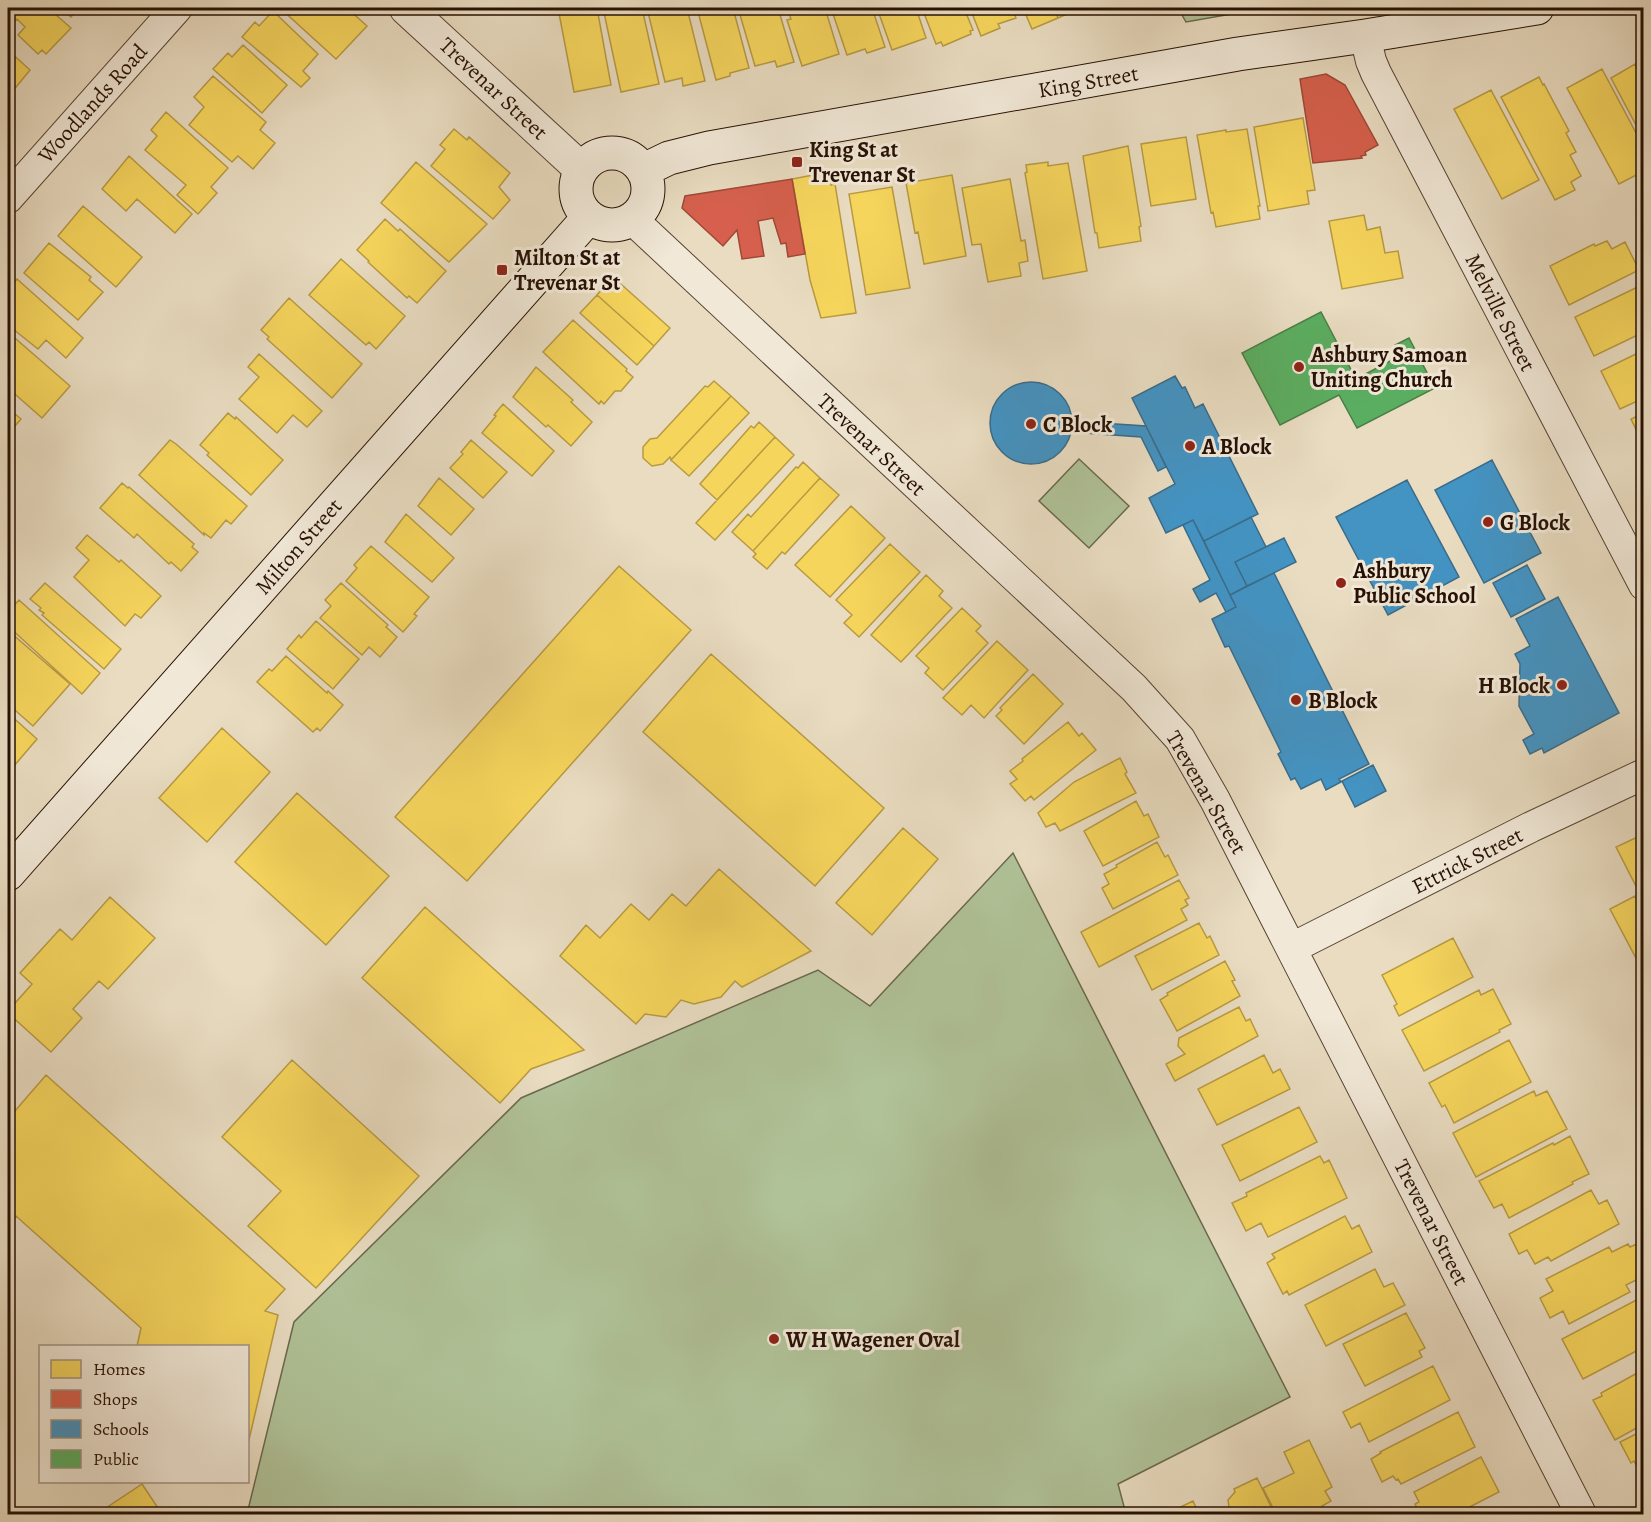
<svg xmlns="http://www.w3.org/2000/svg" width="1651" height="1522" viewBox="0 0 1651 1522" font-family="Alegreya,serif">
<rect width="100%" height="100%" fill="#e9dcc1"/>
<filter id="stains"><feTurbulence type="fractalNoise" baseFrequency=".00333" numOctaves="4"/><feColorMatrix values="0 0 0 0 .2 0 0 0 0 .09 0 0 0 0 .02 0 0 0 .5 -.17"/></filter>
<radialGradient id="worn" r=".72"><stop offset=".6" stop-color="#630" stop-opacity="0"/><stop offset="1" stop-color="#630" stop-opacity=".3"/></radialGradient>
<!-- green -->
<path fill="#b0c298" stroke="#6b694e" stroke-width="1.5" d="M1178,8H1266L1186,22Z
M1079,459L1129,506L1089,548L1039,501Z
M1013,853L1290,1397L1118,1484L1126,1514H247L294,1322L521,1098L818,970L870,1006Z"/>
<!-- homes -->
<path fill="#f6d55c" stroke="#b89a42" stroke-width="1.5" d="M8,8H48L71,28L46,54L42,50L38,54L18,35L25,27L17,19L8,29Z
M60,8H79L71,17Z
M280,8H347L367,26L336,59Z
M558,8H597L611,85L574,92Z
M603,8H642L659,84L621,92Z
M647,8H687L705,81L683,86L682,78L665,82Z
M697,8H733L749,68L730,73V76L716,80Z
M738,8H778L794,62L777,67L775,61L755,66Z
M787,8H825L839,54L802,66L787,20L791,19Z
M831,8H872L885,47L867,53L865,49L847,55Z
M877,8H916L926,38L892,50Z
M922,8H964L973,30L970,31L971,34L943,46L941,42L936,44Z
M970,8H1012L1016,18L998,24L1000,28L981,36Z
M1023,8H1054L1058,18L1032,29Z
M1054,8H1081L1058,18Z
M273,11L318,54L303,71L310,78L301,87L242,37L255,22L259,26Z
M243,45L287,85L262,113L213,69L228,53L232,57Z
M8,50L30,70L8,97Z
M1644,63V140L1611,78L1635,64L1636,67Z
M1602,69L1644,148V171L1619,184L1567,88Z
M213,76L266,122L260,130L275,143L253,169L238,156L232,162L189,125L204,107L194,97Z
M1539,77L1543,85L1544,84L1569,131L1566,133L1576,152L1570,155L1581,176L1571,182L1575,190L1555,200L1501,97Z
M1491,90L1539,180L1502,199L1454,109Z
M166,112L228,168L211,187L217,193L198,214L177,195L186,185L145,150L157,136L151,130Z
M1303,118L1315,190L1307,191L1309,204L1268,211L1254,127Z
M454,129L467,140L469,137L510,173L499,187L510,200L493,219L431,166L445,149L440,145Z
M1247,129L1260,206H1258L1260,219L1216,227L1213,212L1211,213L1197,135L1226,130V132Z
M1186,137L1196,199L1151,206L1141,144Z
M1128,146L1141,226L1139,227L1141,241L1099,248L1097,233H1095L1083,156Z
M129,156L192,214L175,233L137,199L126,211L102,189Z
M416,162L487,224L449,262L381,203Z
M1048,162V166L1068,163L1087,271L1043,279L1025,173L1027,172L1026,165Z
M829,172L831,185L835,184L856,313L821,318L810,280L792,179Z
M952,175L966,256L924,264L918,232L915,233L906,183Z
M1010,179L1021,241L1025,240L1028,261L1019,263L1021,276L988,282L981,244L972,245L962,188Z
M892,187L910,288L866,295L849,194Z
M83,206L142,257L116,287L58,236Z
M1364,215L1367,230L1380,227L1385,253L1398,251L1403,278L1342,289L1329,221Z
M385,219L398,231L400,229L446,271L417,303L409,296L407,298L368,262L369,261L357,250Z
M1607,241L1612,249L1625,242L1639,270L1569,305L1550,266L1594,244L1595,246Z
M49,243L91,277L89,280L103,292L78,320L24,273Z
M341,259L405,316L376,349L369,342L366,345L309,295Z
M613,277L670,328L654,346L597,295Z
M17,279L83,338L66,358L46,340L38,349L8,325V290Z
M1644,284V332L1594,356L1575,317Z
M597,295L654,346L637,365L580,313Z
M289,298L362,364L332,398L267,339L269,337L261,330Z
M573,320L627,369L626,371L633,377L621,391H615L604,404L601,401L599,404L543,352Z
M8,332L70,386L42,418L8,388Z
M1644,350V398L1620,409L1601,371Z
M259,354L322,411L307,427L293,415L277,433L239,399L259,377L248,367Z
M536,367L573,400L571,402L592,422L571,446L548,425L546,427L513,397Z
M714,381L731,396L671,460L670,457L663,464L652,466L643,458V447L650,439L657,438L705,386L708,387Z
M731,396L749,413L689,476L671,460Z
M503,404L554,451L532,476L482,433L496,416L494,415Z
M8,408L21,419L8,434Z
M228,413L235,419L236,417L283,460L251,495L207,455L209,453L200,445Z
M1644,413V446L1631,419Z
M759,422L775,437L717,500L700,484L751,426L754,428Z
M775,437L794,455L715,540L696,523Z
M170,440L176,444L247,506L231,524L226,520L211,538L204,533V535L139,475Z
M471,440L507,472L483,498L450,468L463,454L461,452Z
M803,462L820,478L753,551L732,532L748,514L751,517L796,467L798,468Z
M439,478L474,509L451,535L418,506Z
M820,478L839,495L785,554L782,552L767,569L753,557L756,554L753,551Z
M122,483L128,488L129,487L194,544L192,547L198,552L181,571L171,562L169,564L137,534L134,538L100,508Z
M851,506L885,538L830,597L795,565Z
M406,514L454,558L432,582L385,542Z
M87,535L119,562L121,560L161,596L141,618L135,614L125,626L74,577L89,560L76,548Z
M890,544L920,572L859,637L844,623L852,615L836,600Z
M371,546L429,597L414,614L417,616L403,632L346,581L357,568L354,565Z
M619,566L691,630L467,881L395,817Z
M926,575L943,591L939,596L952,608L901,662L871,635Z
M45,583L121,649L104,669L42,615L44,613L39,610L41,608L30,599Z
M341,583L388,625L386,627L397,637L380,657L369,647L362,655L320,618L331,606L325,600Z
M19,600L100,673L82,694L8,626V612Z
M962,608L981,626L976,631L988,643L943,690L925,673L929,668L916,656Z
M316,621L359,659L333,689L287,649L299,635L301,638Z
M11,633L70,684L33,726L8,704V638Z
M997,641L1028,670L984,718L971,705L962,715L943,698Z
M711,654L884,808L815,886L643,732Z
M286,656L327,693L328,691L343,705L320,731L317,728L313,732L257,682L269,669L272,671Z
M1033,674L1063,704L1024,744L996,716L1002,710L1000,708Z
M8,713L37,739L8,773Z
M1068,722L1079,736L1082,733L1096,750L1034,800L1031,796L1025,801L1010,784L1017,779L1010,771L1023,761L1022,759Z
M222,728L270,772L207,842L159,798Z
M1120,758L1127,772L1125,774L1136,793L1060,831L1055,823L1046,827L1038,813L1074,782Z
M297,793L389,876L326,945L235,862Z
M1136,801L1144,816L1148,814L1159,837L1103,866L1084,831Z
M903,828L938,859L872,935L836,903Z
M1644,834V888L1638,890L1616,847Z
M1157,842L1165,857L1168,855L1178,875L1113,909L1102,888L1109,884L1104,874L1117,867L1116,865Z
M719,869L811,951L742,987L735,981L721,997L694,1004L681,1000L666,1017L645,1014L636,1024L560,956L586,925L600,938L631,904L649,920L672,894L686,906Z
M1179,880L1189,898L1185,900L1188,905L1181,909L1187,920L1099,967L1081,932Z
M1635,896L1640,906L1644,904V957L1637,960L1610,909Z
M110,897L155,938L108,989L99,981L73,1009L82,1018L51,1052L8,1013V1011L32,984L20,973L60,929L72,940Z
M425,907L584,1050L531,1069L500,1103L362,978Z
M1199,923L1207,938L1210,936L1219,955L1152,990L1135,956Z
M1453,938L1473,977L1399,1016L1394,1006L1397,1004L1382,975Z
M1225,961L1235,980L1232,981L1240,996L1177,1031L1160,1000L1168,995L1167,993Z
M1493,989L1511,1024L1499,1030L1500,1032L1424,1071L1402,1030L1479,990L1481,995Z
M1239,1007L1246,1021L1250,1019L1258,1036L1175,1081L1166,1064L1185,1054L1178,1046L1179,1038Z
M1509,1040L1531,1082L1454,1123L1445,1105L1442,1107L1429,1083Z
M1264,1055L1273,1073L1280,1069L1290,1089L1217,1125L1198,1089Z
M292,1060L419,1176L316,1288L248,1226L281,1191L222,1137Z
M46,1075L285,1289L265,1311L278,1315L248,1444V1346H137L141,1328L16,1216L8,1226V1119Z
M1534,1091L1536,1096L1547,1091L1567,1129L1476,1177L1453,1133Z
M1299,1107L1317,1142L1240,1181L1222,1145Z
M1570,1136L1589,1174L1572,1182L1573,1184L1509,1218L1502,1204L1494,1208L1479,1181L1553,1143L1554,1145Z
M1320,1156L1324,1163L1329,1160L1347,1198L1268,1237L1261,1223L1246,1231L1232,1203L1247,1196L1246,1193Z
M1591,1190L1599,1204L1607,1200L1619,1224L1551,1261L1548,1257L1535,1264L1527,1250L1519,1254L1509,1234Z
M1345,1216L1352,1229L1359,1225L1372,1252L1289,1295L1287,1291L1283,1294L1267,1263L1275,1258L1272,1254Z
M1644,1241V1276L1626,1285L1630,1292L1569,1324L1563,1311L1550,1318L1540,1298L1553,1291L1546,1279L1609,1247L1612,1252L1628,1244L1630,1247Z
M1375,1269L1384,1287L1393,1283L1405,1305L1326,1346L1305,1305Z
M1644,1296V1347L1583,1379L1562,1339Z
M1406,1313L1425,1348L1419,1351L1422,1357L1365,1386L1343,1344Z
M1433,1366L1450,1400L1369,1442L1360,1423L1351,1428L1343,1412Z
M1639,1372L1641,1374L1644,1373V1424L1615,1440L1593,1400L1602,1396L1601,1393Z
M1458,1412L1475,1447L1401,1484L1398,1479L1396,1480L1393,1476L1382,1482L1371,1459L1381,1453L1380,1452Z
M1644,1430V1471L1640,1473L1634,1461L1631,1463L1620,1442Z
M1309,1440L1332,1487L1325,1491L1331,1501L1322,1506L1327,1514H1276L1263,1488L1294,1473L1284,1452Z
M1481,1457L1499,1492L1456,1514H1420L1415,1504L1419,1502L1414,1492Z
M1257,1478L1274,1513L1230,1514L1228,1500L1235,1492L1234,1489Z
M142,1484L162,1514H97Z
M1193,1501L1199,1514H1166Z"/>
<!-- shops -->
<path fill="#d6604d" stroke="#a14837" stroke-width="1.5" d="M1326,74L1345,85L1378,145L1365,152L1366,155L1361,156L1362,158L1313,163L1300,79Z
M792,179L805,254L788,257L786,243L781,244L773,218L758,221L764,256L742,259L737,230L723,246L682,208L685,196Z"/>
<!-- schools -->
<path fill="#4393c3" stroke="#3a6c8a" stroke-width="1.5" d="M1175,376L1182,388L1185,387L1195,408L1203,404L1258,514L1204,541L1193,520L1166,533L1149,498L1175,484L1132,398Z
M990 423a41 41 0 1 1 82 0a41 41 0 1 1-82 0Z
M1071,421L1146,426L1166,467L1158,471L1141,437L1071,432Z
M1492,460L1541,553L1484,583L1435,490Z
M1407,480L1459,577L1388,615L1336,517Z
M1251,517L1266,547L1235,562L1247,586L1230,595L1204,541Z
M1193,520L1236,607L1226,612L1216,593L1200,602L1193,589L1210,580L1183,525Z
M1284,538L1296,562L1247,586L1235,562Z
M1527,565L1545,599L1511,617L1493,583Z
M1274,573L1369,764L1339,779L1341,782L1326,790L1321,779L1301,789L1295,778L1291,780L1278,754L1281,752L1229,646L1225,647L1212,619L1236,607L1230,595Z
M1558,597L1619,713L1544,753L1542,748L1530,754L1523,740L1534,734L1519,706L1520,664L1515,654L1530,646L1516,619Z
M1373,765L1386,791L1355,807L1342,781Z"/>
<!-- public -->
<path fill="#5aae61" stroke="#4a7f45" stroke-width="1.5" d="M1321,312L1356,379L1400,356L1395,345L1409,338L1435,388L1357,428L1339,395L1280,425L1242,353Z"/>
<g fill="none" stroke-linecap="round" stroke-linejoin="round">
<!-- minor casing -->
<g stroke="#574333" stroke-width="32">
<path id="minor" d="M1365,36L1371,61L1376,73L1644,585
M8,198L177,8
M633,220L1134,688L1180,739L1215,800L1581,1514
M1292,948L1531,827L1644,774"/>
</g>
<!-- tertiary casing -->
<g stroke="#574333" stroke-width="35">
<path id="tertiary" d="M406,8L581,169"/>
</g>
<!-- secondary casing -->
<g stroke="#261004" stroke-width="35">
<path id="secondary" d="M576 189a36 36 0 1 1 72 0a36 36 0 1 1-72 0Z
M644,170L669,158L709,148L1238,54L1365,36L1537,8
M8,874L589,217"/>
</g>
<!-- minor -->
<use href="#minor" stroke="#f1e8d7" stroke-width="30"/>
<!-- tertiary -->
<use href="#tertiary" stroke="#f1e8d7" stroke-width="33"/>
<!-- secondary -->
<use href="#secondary" stroke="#f1e8d7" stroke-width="33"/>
</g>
<!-- markers -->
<g fill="#8f2418" stroke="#f1e8d7" stroke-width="2">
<rect x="791" y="156" width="12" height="12" rx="3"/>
<rect x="496" y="264" width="12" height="12" rx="3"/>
<circle cx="1299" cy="367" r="6"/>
<circle cx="1031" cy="424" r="6"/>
<circle cx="1190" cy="446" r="6"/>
<circle cx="1488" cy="522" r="6"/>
<circle cx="1341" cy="583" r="6"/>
<circle cx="1562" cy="685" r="6"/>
<circle cx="1296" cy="700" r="6"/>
<circle cx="774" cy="1339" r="6"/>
</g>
<g text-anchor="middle" stroke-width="6" stroke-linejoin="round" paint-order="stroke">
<!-- street labels -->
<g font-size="22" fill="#261004" stroke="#f1e8d7">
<text transform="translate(1088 81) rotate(-10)" y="8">King Street</text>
<text transform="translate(494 88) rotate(43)" y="8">Trevenar Street</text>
<text transform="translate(92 103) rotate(-48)" y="8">Woodlands Road</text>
<text transform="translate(1501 312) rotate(63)" y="8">Melville Street</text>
<text transform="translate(872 444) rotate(43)" y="8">Trevenar Street</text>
<text transform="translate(298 546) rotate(-49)" y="8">Milton Street</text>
<text transform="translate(1207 792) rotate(60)" y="8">Trevenar Street</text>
<text transform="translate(1467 860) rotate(-27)" y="8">Ettrick Street</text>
<text transform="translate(1432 1222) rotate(63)" y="8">Trevenar Street</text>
</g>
<!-- poi labels -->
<g font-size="22" font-weight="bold" fill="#261004" stroke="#f1e8d7" text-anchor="start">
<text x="809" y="157">King St at<tspan x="809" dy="25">Trevenar St</tspan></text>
<text x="514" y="265">Milton St at<tspan x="514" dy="25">Trevenar St</tspan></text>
<text x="1311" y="362">Ashbury Samoan<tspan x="1311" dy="25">Uniting Church</tspan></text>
<text x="1043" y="432">C Block</text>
<text x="1202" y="454">A Block</text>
<text x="1500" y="530">G Block</text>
<text x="1353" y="578">Ashbury<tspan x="1353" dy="25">Public School</tspan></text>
<text x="1550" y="693" text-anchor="end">H Block</text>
<text x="1308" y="708">B Block</text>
<text x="786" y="1347">W H Wagener Oval</text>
</g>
</g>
<!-- margin -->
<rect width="1651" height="1522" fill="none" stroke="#e9dcc1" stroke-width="30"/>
<rect x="9" y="9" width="1633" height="1504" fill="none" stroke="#261004" stroke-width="3"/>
<rect x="15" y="15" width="1621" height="1492" fill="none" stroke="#261004" stroke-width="1.5"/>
<!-- legend -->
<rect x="39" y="1345" width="210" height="138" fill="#f1e8d7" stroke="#a09283" stroke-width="1.5"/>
<rect x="51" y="1360" width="30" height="18" fill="#f6d55c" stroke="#a09283" stroke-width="1.5"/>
<text x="93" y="1375" font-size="18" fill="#261004">Homes</text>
<rect x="51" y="1390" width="30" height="18" fill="#d6604d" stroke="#a09283" stroke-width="1.5"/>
<text x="93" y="1405" font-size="18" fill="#261004">Shops</text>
<rect x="51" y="1420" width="30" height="18" fill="#4393c3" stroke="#a09283" stroke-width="1.5"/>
<text x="93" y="1435" font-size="18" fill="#261004">Schools</text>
<rect x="51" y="1450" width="30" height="18" fill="#5aae61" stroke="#a09283" stroke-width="1.5"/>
<text x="93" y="1465" font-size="18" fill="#261004">Public</text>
<rect width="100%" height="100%" filter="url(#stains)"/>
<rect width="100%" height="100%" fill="url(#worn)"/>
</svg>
